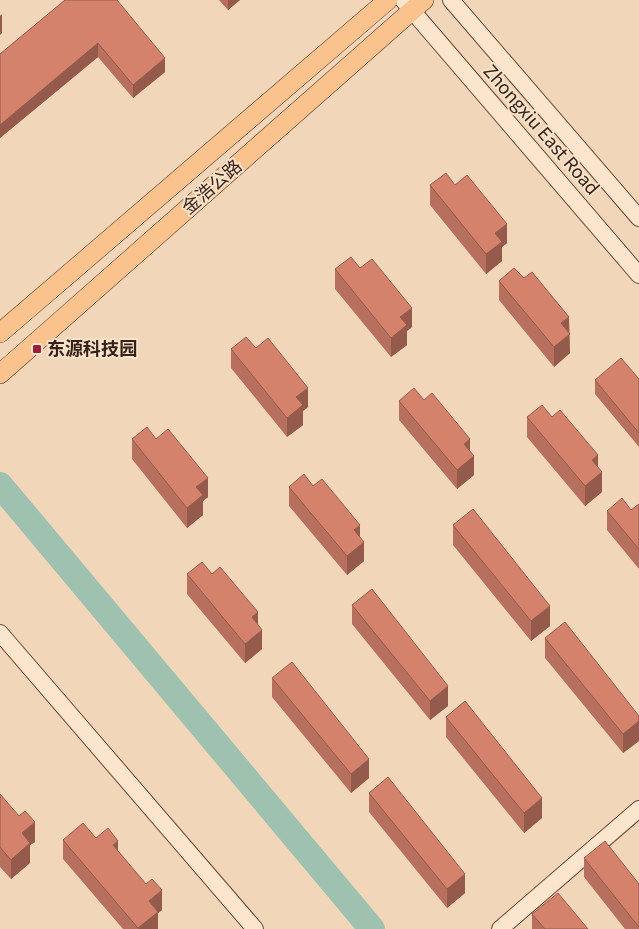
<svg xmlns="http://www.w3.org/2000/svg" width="639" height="929" viewBox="0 0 639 929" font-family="Georgia,'Noto Sans SC',serif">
<rect width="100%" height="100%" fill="#f2d6ba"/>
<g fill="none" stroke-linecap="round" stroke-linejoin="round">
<!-- river -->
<path stroke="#9fc2b0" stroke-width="26" d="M0,485L372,929"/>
<!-- secondary casing -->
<g stroke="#6b4636" stroke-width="18">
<path id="secondary" d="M403,0L639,275
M451,0L639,218
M0,633L255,929
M500,929L639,809"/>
</g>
<!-- primary casing -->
<g stroke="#563528" stroke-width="20">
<path id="primary" d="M0,333L388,0
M0,374L424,0"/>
</g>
<!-- secondary -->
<use href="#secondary" stroke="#fce5cd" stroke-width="16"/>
<!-- primary -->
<use href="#primary" stroke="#fac28c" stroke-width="19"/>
</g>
<!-- wall -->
<path fill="#b6705d" d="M65,0L165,72L133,98L98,57L0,138V54Z
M219,0H240L228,10Z
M430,185L507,243L502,247V261L486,274L430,205Z
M360,268L412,327L407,331V345L391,357L335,289V269Z
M499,281L569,333L570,353L554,367L499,300Z
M256,348L308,407L303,411V425L287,437L231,368V349Z
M639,379V447L595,394V380Z
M424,400L470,451L474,475L457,489L399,420V401Z
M527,417L598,468L602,492L585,506L527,437Z
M132,439H156L208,497L203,501V515L187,528L132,459Z
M313,486L364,561L347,575L289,506V487Z
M639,504V569L607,530V511L631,510Z
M453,525L550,626L531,641L453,545Z
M187,574H212L258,625L262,649L245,663L187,594Z
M352,605L448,706L430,720L352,624Z
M545,638L639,716V741L623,753L545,658Z
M272,678L369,778L351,793L272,697Z
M446,717L542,818L524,833L446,737Z
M369,793L465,893L447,908L369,812Z
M0,794L35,842L30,845V863L11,879L0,867Z
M96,838L118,851L162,910L158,913V929H123L63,859V840Z
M584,858L639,884V929H625L584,877Z
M532,914L588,929H532Z"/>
<!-- shaded-wall -->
<path fill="#945b4c" d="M228,0H240L228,10Z
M2,14V33L0,35V16Z
M98,43V57L0,138V125Z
M165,58V72L133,98V85Z
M507,224V243L502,247V261L486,274V254L495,233Z
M412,308V327L407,331V345L391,357V338L400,317Z
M569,317L570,353L554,367V347L561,323Z
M308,388V407L303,411V425L287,437V418L296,397Z
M470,439V458L464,444Z
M598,455V474L592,460Z
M474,456V475L457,489V470Z
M602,472V492L585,506V486Z
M208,478V497L203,501V515L187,528V508L196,487Z
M360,525V544L354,530Z
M364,542V561L347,575V556Z
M550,606V626L531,641V621Z
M258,612V632L252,617Z
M262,630V649L245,663V644Z
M448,686V706L430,720V701Z
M639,721V741L623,753V734Z
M369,759V778L351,793V774Z
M542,798V818L524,833V813Z
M35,822V842L30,845V863L11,879V860L22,833Z
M118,841V860L113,845Z
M465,874V893L447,908V889Z
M162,890V910L158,913V929H138L149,901Z"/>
<!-- building -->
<path fill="#d4826c" stroke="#945b4c" d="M65,0H117L165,58L133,85L98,43L0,125V54Z
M446,173L455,185L467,175L507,224L495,233L502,242L486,254L430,185Z
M351,257L360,268L372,259L412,308L400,317L407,325L391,338L335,269Z
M514,268L524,278L532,272L569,317L561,323L570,334L554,347L499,281Z
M246,337L256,348L268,338L308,388L296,397L303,405L287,418L231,349Z
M621,358L639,379V433L595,380Z
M414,388L424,400L432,393L470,439L464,444L474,456L457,470L399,401Z
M542,405L552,417L560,410L598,455L592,460L602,472L585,486L527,417Z
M147,427L156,439L168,429L208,478L196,487L203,495L187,508L132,439Z
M304,474L313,486L322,479L360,525L354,530L364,542L347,556L289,487Z
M622,498L631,510L639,504V549L607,511Z
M473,509L550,606L531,621L453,525Z
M202,562L212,574L220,567L258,612L252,617L262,630L245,644L187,574Z
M372,589L448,686L430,701L352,605Z
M565,622L639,716V721L623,734L545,638Z
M292,662L369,759L351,774L272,678Z
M465,701L542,798L524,813L446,717Z
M388,777L465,874L447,889L369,793Z
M0,794L19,816L25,811L35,822L22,833L30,843L11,860L0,847Z
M83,823L96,838L108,828L118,841L113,845L146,884L152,879L162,890L149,901L158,912L138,928L63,840Z
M605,841L639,884V927L584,858Z
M558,893L588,929H545L532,914Z"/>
<!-- markers -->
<rect fill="#9e1d38" stroke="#f8e2ca" stroke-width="2" x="32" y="344" width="10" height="10" rx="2.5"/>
<g text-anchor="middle" stroke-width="4" stroke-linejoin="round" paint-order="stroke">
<!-- street labels -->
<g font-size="18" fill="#372219" stroke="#f8e2ca">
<text transform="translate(541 130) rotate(49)" y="6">Zhongxiu East Road</text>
<text transform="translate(212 187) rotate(-41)" y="6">金浩公路</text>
</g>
<!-- poi labels -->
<g font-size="18" font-weight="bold" fill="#372219" stroke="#f8e2ca" text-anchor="start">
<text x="47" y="355">东源科技园</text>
</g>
</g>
</svg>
